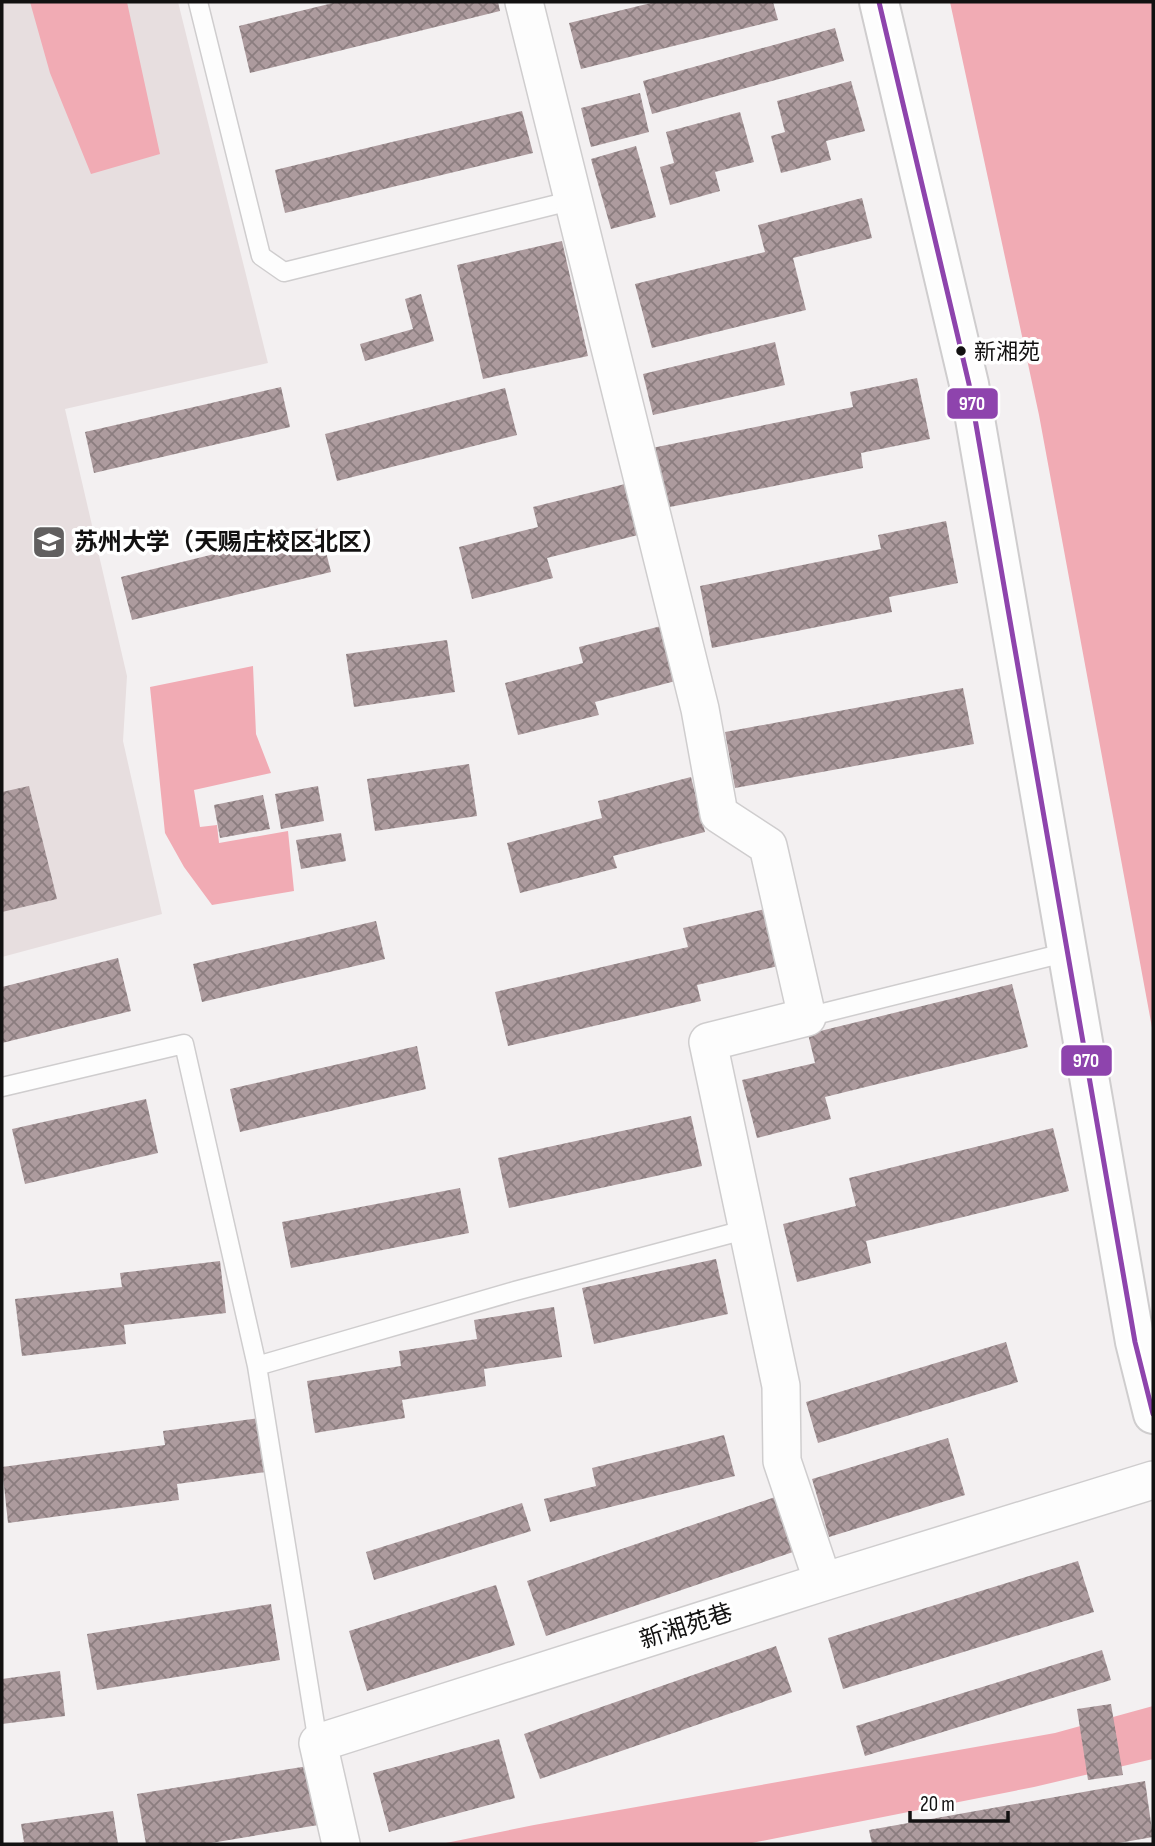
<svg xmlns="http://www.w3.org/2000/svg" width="1155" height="1846" viewBox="0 0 1155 1846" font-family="'Sofia Sans Condensed','Noto Sans SC',sans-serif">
<defs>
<pattern id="building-cross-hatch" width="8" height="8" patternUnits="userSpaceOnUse" patternTransform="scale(1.75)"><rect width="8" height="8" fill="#ad9b9e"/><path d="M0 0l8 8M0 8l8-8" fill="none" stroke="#8b7d7f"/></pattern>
</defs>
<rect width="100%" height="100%" fill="#f3f0f1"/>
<!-- built -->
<path fill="#e7dedf" d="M2,2H178L268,363L65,409L127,676L123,741L162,914L2,957Z"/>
<!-- water -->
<path fill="#f1abb4" d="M30,2H127L160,154L91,174L50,73Z
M950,2H1153V1033L1039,415Z
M253,666L256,734L271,773L194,790L200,827L217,825L219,843L288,831L294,891L212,905L184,867L165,833L150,687Z
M1153,1706V1759L1034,1787L747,1844H441L534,1825L1055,1733Z"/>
<!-- building -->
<path fill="url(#building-cross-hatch)" d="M337,2H498L500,11L250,73L239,26Z
M655,2H773L778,20L581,69L569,23Z
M835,28L844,61L652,114L643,81Z
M851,81L865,131L826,141L831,160L781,173L771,136L785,132L777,101Z
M640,93L649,132L591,147L581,108Z
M522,111L533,153L285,213L275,170Z
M740,112L754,162L715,172L720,191L670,205L660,167L674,163L666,132Z
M636,146L656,217L611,229L591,159Z
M862,198L872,238L793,258L806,310L652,348L635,284L765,252L758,225Z
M562,241L588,356L483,379L457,265Z
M421,294L434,341L365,361L360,344L413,329L405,299Z
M775,342L785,385L653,415L643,374Z
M917,378L930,439L861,453L863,468L665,508L652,448L853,407L850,392Z
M281,387L290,427L94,473L85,432Z
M505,388L517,435L337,481L325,434Z
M625,484L638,535L547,558L553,578L472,599L459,547L538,527L533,507Z
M946,521L958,583L889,597L892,612L712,648L700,586L881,549L878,535Z
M320,528L331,572L132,620L121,577Z
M673,623L687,678L595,702L599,715L518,735L505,683L583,663L579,647Z
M447,640L455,692L354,707L346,654Z
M963,688L974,744L735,788L725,732Z
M469,764L477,816L375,831L367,779Z
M691,777L705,832L613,856L617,868L520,893L507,843L602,818L598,801Z
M29,786L57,899L2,912V792Z
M318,786L324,821L281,829L275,794Z
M263,795L270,829L220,838L214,805Z
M341,833L346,861L301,869L296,840Z
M778,906L791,963L697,985L701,1001L508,1046L495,992L688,947L683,928Z
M376,921L385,959L202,1002L193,964Z
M118,958L131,1011L2,1043V987Z
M1012,984L1028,1047L825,1097L831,1119L757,1138L742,1080L815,1063L808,1034Z
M417,1046L426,1089L240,1132L230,1089Z
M146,1099L158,1153L25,1184L12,1129Z
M691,1116L702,1166L509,1208L498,1158Z
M1053,1128L1069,1191L866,1241L871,1263L797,1282L783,1224L856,1206L849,1178Z
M460,1188L469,1233L291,1268L282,1222Z
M716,1259L728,1314L594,1344L582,1288Z
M220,1261L226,1313L124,1325L126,1344L22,1356L15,1299L122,1287L120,1273Z
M554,1307L562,1357L484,1369L486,1386L402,1400L405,1418L315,1433L307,1381L401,1366L399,1351L477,1339L474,1320Z
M1006,1342L1018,1382L818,1443L806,1402Z
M259,1418L266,1472L177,1484L179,1500L8,1523L2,1467L165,1445L163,1431Z
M724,1435L735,1476L550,1522L544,1499L596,1486L592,1468Z
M948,1438L965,1495L829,1537L812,1479Z
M781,1495L799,1550L546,1636L527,1581Z
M522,1503L531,1531L374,1580L366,1552Z
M1078,1561L1094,1612L843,1689L828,1638Z
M496,1585L515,1645L367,1691L349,1631Z
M271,1604L280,1660L97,1690L87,1634Z
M776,1646L792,1692L540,1779L524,1734Z
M1102,1650L1111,1680L865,1756L856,1726Z
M60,1671L65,1716L2,1724V1679Z
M1111,1704L1123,1775L1088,1780L1077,1709Z
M499,1739L515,1798L389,1832L373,1773Z
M308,1766L318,1825L205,1844H146L137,1794Z
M1145,1781L1153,1837L1113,1844H872L869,1830Z
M113,1811L118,1844H19L24,1842L21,1824Z"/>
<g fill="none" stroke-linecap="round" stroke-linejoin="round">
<!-- lane casing -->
<g stroke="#cfcdce" stroke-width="21">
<path id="lane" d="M198,2L261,256L284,272L574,200
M807,1017L1068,952
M2,1087L184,1044L257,1366L318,1743
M257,1366L515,1291L748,1229"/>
</g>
<!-- street casing -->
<g stroke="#cfcdce" stroke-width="40">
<path id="street" d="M524,2L700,709L719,814L768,846L807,1017L708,1042L781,1386L782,1461L823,1582
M341,1844L318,1743L823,1582L1153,1480"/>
</g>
<!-- secondary casing -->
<g stroke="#cfcdce" stroke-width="42">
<path id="secondary" d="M879,2L969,384L1135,1342L1153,1414"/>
</g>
<!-- lane -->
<use href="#lane" stroke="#fdfdfd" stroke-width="18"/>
<!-- street -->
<use href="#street" stroke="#fdfdfd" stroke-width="37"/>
<!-- secondary -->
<use href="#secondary" stroke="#fdfdfd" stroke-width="38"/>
<!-- bus-1 casing -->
<g stroke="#fff" stroke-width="10">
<path id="bus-1" d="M879,2L969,384L1135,1342L1153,1414"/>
</g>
<!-- bus-1 -->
<use href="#bus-1" stroke="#8e44ad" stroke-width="5"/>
</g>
<!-- icons -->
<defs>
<g id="university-square" transform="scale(1.75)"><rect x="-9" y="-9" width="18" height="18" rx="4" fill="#615f5f" stroke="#fff"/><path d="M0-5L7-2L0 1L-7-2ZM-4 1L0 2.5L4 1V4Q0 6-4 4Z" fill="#fff"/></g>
</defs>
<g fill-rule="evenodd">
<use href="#university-square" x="49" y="542"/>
</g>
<!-- markers -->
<circle fill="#121111" stroke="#fff" stroke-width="2.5" cx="961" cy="351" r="6"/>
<g text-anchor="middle" stroke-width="7" stroke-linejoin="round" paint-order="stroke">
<!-- bus labels -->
<g font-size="22" fill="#121111" stroke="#fff" text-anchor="start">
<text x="974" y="359">新湘苑</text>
</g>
<!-- poi labels -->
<g font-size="24" font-weight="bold" fill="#121111" stroke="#fff" text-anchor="start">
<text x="74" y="550">苏州大学（天赐庄校区北区）</text>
</g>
<!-- street labels -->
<g font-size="24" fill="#121111" stroke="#fff">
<text transform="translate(686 1626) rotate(-18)" y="8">新湘苑巷</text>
</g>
</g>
<g stroke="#fff" stroke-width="2.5">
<rect x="946" y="387" width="53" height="33" rx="7" fill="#8e44ad"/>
<rect x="1060" y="1044" width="53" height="33" rx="7" fill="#8e44ad"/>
</g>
<g font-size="19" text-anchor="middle" font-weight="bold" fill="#fff">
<text x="972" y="410">970</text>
<text x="1086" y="1067">970</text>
</g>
<!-- border -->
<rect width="1155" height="1846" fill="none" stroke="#121111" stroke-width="7"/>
<!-- scale -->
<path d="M910 1811v10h98v-10" fill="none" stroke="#121111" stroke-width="3.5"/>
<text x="920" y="1811" font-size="21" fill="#121111" stroke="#ffffff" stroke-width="5" paint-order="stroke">20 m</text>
</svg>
